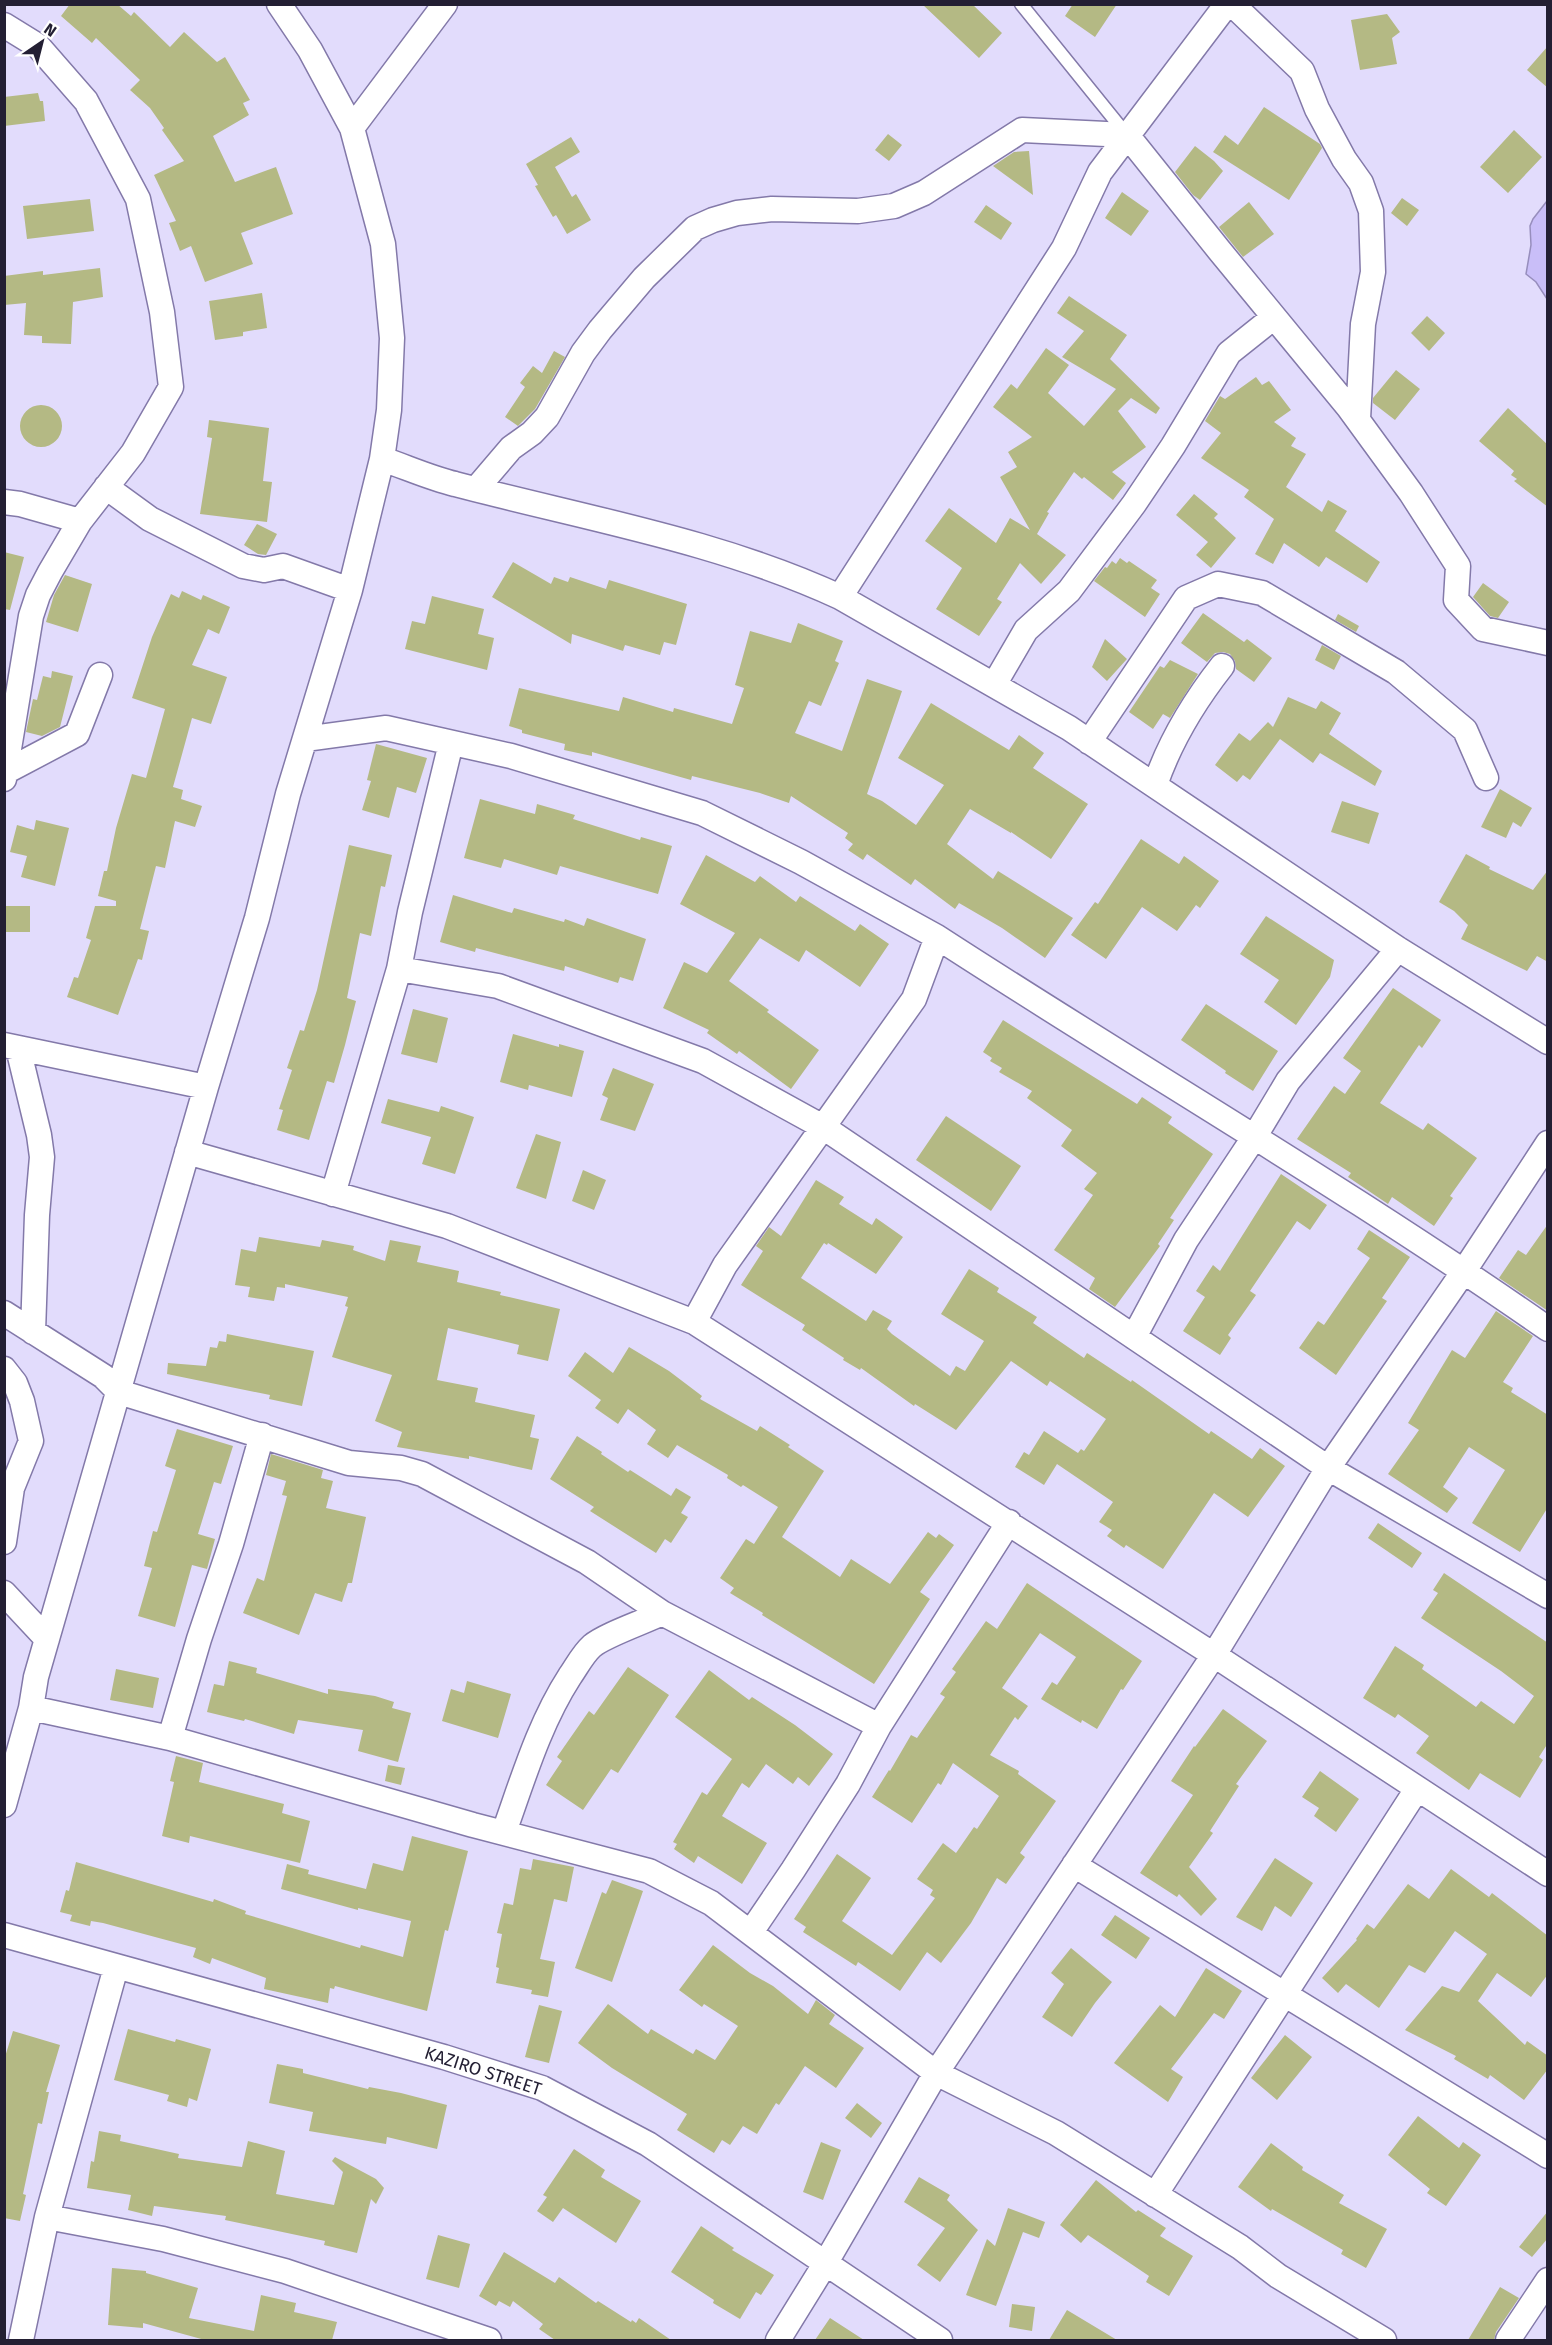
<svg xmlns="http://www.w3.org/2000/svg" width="1552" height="2345" viewBox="0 0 1552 2345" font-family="'Fira Sans',sans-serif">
<rect width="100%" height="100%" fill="#e2dcfc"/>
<!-- water -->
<path fill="#c9bef8" stroke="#978ebd" stroke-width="1.5" d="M1547,201V299L1536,282L1526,274L1531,245L1530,226L1533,219Z"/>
<!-- building -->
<path fill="#b4b984" d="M70,4H117L131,16L134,12L170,47L184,32L217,62L225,57L250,100L243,103L249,115L213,136L235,182L276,167L293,214L241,233L253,264L205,282L191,246L180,251L169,223L176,221L154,175L184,161L162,130L164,128L150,108L130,90L140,80L96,38L92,43L61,16Z
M922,4H972L1002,33L979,58Z
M1073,4H1117L1095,37L1065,16Z
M1387,14L1400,32L1392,38L1397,64L1360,70L1351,20Z
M1548,46V88L1527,70Z
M38,93L40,101H43L45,121L4,126V97Z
M1264,107L1320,144L1322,148L1289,200L1213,152L1225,135L1238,145Z
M1514,130L1542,157L1508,193L1480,167Z
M888,134L902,145L889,161L875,150Z
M571,137L580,152L555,167L572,197L576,194L591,220L567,234L556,215L553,217L535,186L538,185L526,164Z
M1195,146L1214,161L1223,171L1200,200L1193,195L1175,172Z
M1029,151L1033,195L993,166L1014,152Z
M1122,192L1149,211L1131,236L1105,218Z
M1402,198L1419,210L1407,226L1391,213Z
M90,199L94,231L27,239L23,206Z
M1249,202L1274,234L1243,257L1219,227Z
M986,205L1012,223L1001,240L974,222Z
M100,268L103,297L73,302L71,344L42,343V336L24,335L26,303L4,305V276L43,271V275Z
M262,293L267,328L243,332V336L215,340L209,301Z
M1069,296L1127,335L1110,359L1160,408L1156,414L1131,398L1118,411L1146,447L1112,472L1126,483L1113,500L1084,477L1082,479L1074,472L1047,512L1049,513L1037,534L1066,555L1041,584L1020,563L997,599L1002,602L979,636L936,609L962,568L925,541L949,508L996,543L1010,518L1030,530L1000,477L1017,467L1008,452L1032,437L993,407L1011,384L1017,389L1046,348L1069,365L1048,393L1084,426L1116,389L1062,357L1084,331L1057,313Z
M1427,316L1445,333L1429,351L1411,333Z
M554,351L565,357L535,409L518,426L505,417L525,387L520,383L533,366L542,373Z
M1396,370L1420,389L1395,420L1373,403V398Z
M1256,377L1262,385L1269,381L1291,410L1274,422L1296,438L1291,446L1306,454L1286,487L1322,512L1328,500L1347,511L1335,531L1380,562L1367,583L1326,557L1319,567L1284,543L1273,564L1255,554L1274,519L1244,497L1249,490L1201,458L1221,433L1205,421L1220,396L1225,399Z
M20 426a21 21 0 1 1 42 0a21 21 0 1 1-42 0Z
M1508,408L1548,445V507L1514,481L1517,479L1511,475L1514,471L1479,441Z
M209,420L269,428L263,481L272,482L267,522L200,514L212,438L207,437Z
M1194,494L1218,514L1214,518L1236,538L1211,568L1196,555L1208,542L1176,515Z
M257,524L277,534L266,555L258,554L244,545Z
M4,552L24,557L10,610L4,609Z
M1120,558L1127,563L1129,561L1157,580L1151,588L1160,594L1145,617L1094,581L1105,567L1107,568L1112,561L1116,564Z
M513,562L551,584L554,577L568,582L570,577L606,589L609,580L687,604L676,645L664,642L660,655L625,645L623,651L572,634L571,644L492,597Z
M65,575L92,584L78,632L46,622L54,595Z
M1483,583L1509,602L1498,618L1490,616L1473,597Z
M182,591L201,600L203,595L230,607L219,634L208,629L192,665L227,677L211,724L192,718L173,787L183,790L181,799L202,806L195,827L175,821L165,868L156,866L140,929L149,931L142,960L138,959L118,1015L67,997L74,977L78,978L91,940L86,938L95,906H116V901L98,896L104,871H107L116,828L132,774L146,778L165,709L132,698L152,637L171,594L179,598Z
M432,596L484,609L478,634L494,638L487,670L405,649L412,621L425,624Z
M1203,613L1244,642L1247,639L1272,658L1254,682L1236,669L1235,661L1230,654L1223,652L1215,653L1207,662L1181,643Z
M1338,614L1359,626L1356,632L1335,620Z
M798,623L843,641L835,661L839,663L821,706L809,701L795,733L842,751L867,679L902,691L867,794L882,801L916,825L944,785L898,758L931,703L1009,750L1019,735L1044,753L1033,768L1088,804L1051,859L1011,832V833L970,809L947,844L993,879L998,871L1073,918L1045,958L1002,928L959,903L955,909L915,879L911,885L867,854L863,860L848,850L853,844L845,838L848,833L791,796L789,803L760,793L692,776L691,780L592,752V756L564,750L565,744L522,733V730L509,726L519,688L619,711L623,697L673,712L674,708L732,724L744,688L735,685L750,631L791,643Z
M1105,639L1127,659L1107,681L1092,667Z
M1322,645L1341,656L1334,670L1315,660Z
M1170,660L1198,674L1170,718L1163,714L1153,729L1129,712L1160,666L1164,668Z
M52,671L73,676L60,727L42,736L26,732L33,699L37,700L43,676L51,678Z
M1288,697L1316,709L1321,701L1341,713L1329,734L1382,771L1375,786L1320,753L1313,763L1280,739L1250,780L1243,775L1237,782L1215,765L1239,733L1250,741L1268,722L1273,727Z
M376,744L427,758L416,793L397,787L389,818L362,810L371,781L367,780Z
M1500,789L1532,808L1521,827L1513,822L1506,838L1481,827Z
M480,799L535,814L537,804L575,815L573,819L640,840L641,837L672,846L658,894L560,866L557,875L504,859L501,868L464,858Z
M1342,801L1379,813L1369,844L1331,832Z
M36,820L69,828L55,886L21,877L27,856L10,852L17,825L34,830Z
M1141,839L1179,864L1184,856L1219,881L1200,908L1196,905L1177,931L1142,907L1106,959L1071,935L1095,902L1098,904Z
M349,845L392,855L385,887L381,886L371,936L360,933L347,998L356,1001L345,1045L334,1083L327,1081L309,1140L277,1130L283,1110L279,1109L292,1070L287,1068L300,1030L304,1031L317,990Z
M1466,854L1490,867L1489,869L1533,890L1548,870V962L1537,956L1527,971L1461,939L1468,925L1454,911L1439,902Z
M706,855L755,882L760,876L796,902L800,896L855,931L860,924L889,944L860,987L806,950L799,962L760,938L729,981L769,1010L767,1012L819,1050L791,1089L739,1051L737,1054L707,1033L709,1030L663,1008L684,962L707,973L735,933L680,904Z
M453,895L512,913L514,908L564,922L565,919L584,926L587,918L646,939L633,981L620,977L618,983L565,966L564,971L476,948L475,952L440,942Z
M4,906H30V932H4Z
M1266,916L1334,960L1330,977L1296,1025L1264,1002L1279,980L1240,954Z
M1393,988L1441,1020L1422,1048L1419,1045L1380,1103L1423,1130L1428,1123L1477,1158L1450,1196L1453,1198L1434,1226L1392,1197L1388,1204L1348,1177L1351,1173L1297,1139L1334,1086L1345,1094L1361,1071L1343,1058Z
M1206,1004L1278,1051L1253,1091L1225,1073L1226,1071L1181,1040Z
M413,1009L448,1018L437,1063L401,1054Z
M1003,1020L1137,1104L1142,1097L1172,1117L1168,1123L1213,1154L1170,1218L1174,1220L1158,1244L1160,1246L1115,1307L1089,1289L1095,1278L1054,1250L1093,1195L1084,1189L1097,1173L1061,1146L1072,1130L1027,1098L1032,1091L999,1072L1002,1068L990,1061L992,1058L983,1052Z
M513,1034L559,1047V1044L584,1051L572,1097L529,1085L528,1090L500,1082Z
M613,1068L654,1084L635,1131L600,1120L608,1098L602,1095Z
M388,1099L439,1112L441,1106L474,1117L455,1174L422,1164L431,1137L381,1123Z
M946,1116L1021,1166L991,1211L916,1160Z
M536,1134L561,1142L546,1199L516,1188Z
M583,1170L606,1180L594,1210L572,1201Z
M1281,1174L1327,1205L1310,1230L1297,1221L1250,1291L1256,1295L1228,1335L1231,1338L1220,1355L1183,1331L1205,1297L1196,1291L1213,1265L1220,1271Z
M816,1180L844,1197L839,1204L872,1225L876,1218L903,1237L876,1274L828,1243L827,1245L824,1243L801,1278L866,1321L873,1310L892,1321L887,1329L892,1334L950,1376L956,1366L965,1371L984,1341L941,1314L969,1269L999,1288L997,1292L1037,1317L1033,1323L1084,1358L1087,1353L1131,1382L1132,1380L1209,1434L1211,1431L1252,1459L1260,1448L1285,1466L1248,1517L1214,1493L1163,1569L1126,1545L1124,1548L1107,1536L1112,1530L1099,1522L1113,1502L1057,1464L1044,1485L1015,1467L1024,1452L1029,1455L1044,1431L1078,1453L1081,1449L1084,1451L1106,1419L1050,1381L1047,1386L1011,1361L956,1430L915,1404L914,1406L861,1368L860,1370L843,1360L844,1358L802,1330L805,1325L741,1285L763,1251L756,1246L769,1227L781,1236Z
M1548,1224V1311L1499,1278L1518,1250L1526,1255Z
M1369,1230L1410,1257L1382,1298L1387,1301L1336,1375L1299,1348L1318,1321L1324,1325L1370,1258L1357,1249Z
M259,1237L320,1247L322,1240L354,1246L353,1250L385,1261L390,1240L421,1246L417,1262L459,1271L457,1282L501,1292L500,1295L560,1309L548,1361L517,1354L519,1345L448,1328L437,1380L478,1388L475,1402L535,1415L530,1437L539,1439L532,1470L469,1456V1459L397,1447L402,1432L375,1421L392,1375L332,1357L348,1307L345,1306L348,1297L285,1284V1288L277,1287L274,1301L248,1297L250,1287L235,1285L241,1249L256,1252Z
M1496,1311L1533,1336L1503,1382L1513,1388L1511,1392L1548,1415V1507L1520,1552L1472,1523L1505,1470L1469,1447L1443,1487L1458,1498L1447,1513L1388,1474L1419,1430L1408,1423L1452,1350L1465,1358Z
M227,1334L314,1351L302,1406L269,1399L270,1395L167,1374L168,1363L206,1366L210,1347L217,1348L219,1341L226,1342Z
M629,1347L669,1371L702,1396L700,1399L757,1431L760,1426L790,1445L788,1447L824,1471L782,1537L840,1577L851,1559L890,1584L928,1532L936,1538L939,1534L954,1545L920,1592L930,1599L874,1684L762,1615L763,1613L730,1593L734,1588L720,1578L746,1539L754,1544L778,1507L743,1485L741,1487L727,1478L728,1475L677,1445L668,1458L647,1444L656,1430L628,1409L618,1424L595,1408L601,1400L568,1376L585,1352L613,1373Z
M177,1429L233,1446L221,1484L214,1482L198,1534L215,1539L207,1569L192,1565L175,1627L138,1616L152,1568L144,1566L153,1531L157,1532L176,1470L165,1466Z
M577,1436L602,1452L601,1454L628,1472L630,1470L671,1496L676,1488L691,1497L681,1513L688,1517L671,1543L665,1539L656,1553L590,1511L594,1507L550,1479Z
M271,1454L323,1470L321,1478L333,1481L326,1508L366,1517L352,1583H348L342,1602L315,1593L299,1635L243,1613L257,1578L264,1581L287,1496L282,1495L286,1481L266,1475Z
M1378,1523L1422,1553L1412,1568L1368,1538Z
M1444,1573L1548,1643V1743L1539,1757L1543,1760L1520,1798L1480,1773L1469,1790L1416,1753L1429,1736L1398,1714L1395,1718L1363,1698L1395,1646L1424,1665L1422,1669L1476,1707L1481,1701L1514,1724L1534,1696L1501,1671L1421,1618L1438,1593L1433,1590Z
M1027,1583L1142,1661L1123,1690L1121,1689L1097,1729L1082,1720L1081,1723L1041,1699L1052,1682L1057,1685L1076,1657L1040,1633L1002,1688L1028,1706L1018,1720L1015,1717L990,1755L1019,1771L1018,1774L1056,1801L1020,1853L1025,1857L1006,1884L997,1878L971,1923L941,1963L927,1952L900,1991L858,1962L856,1966L803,1932L806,1927L794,1919L837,1854L871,1878L842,1921L892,1955L935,1898L930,1895L933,1890L917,1879L943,1843L956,1853L974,1827L977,1829L999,1796L953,1763L941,1785L938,1783L912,1823L872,1797L889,1770L890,1771L911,1735L917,1738L945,1697L940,1694L956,1672L952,1669L986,1621L997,1629Z
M229,1661L257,1668L256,1673L328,1694V1689L375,1696L394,1702L392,1708L411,1713L398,1762L358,1751L363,1730L298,1720L294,1734L245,1719L244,1721L207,1712L214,1684L224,1686Z
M628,1667L669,1695L618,1773L611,1769L583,1810L546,1785L562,1761L557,1757L589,1711L594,1715Z
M116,1669L159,1678L153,1708L110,1700Z
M709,1670L749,1700L752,1697L795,1725L833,1754L809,1786L798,1777L793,1784L766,1764L749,1788L742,1783L722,1816L767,1843L742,1884L698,1856L694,1863L674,1849L677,1844L673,1842L702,1792L707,1795L732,1759L675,1717Z
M467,1681L511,1694L498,1738L442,1721L451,1689L464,1693Z
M1223,1709L1267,1741L1236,1784L1239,1786L1210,1831L1213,1833L1189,1867L1217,1899L1201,1916L1179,1894L1177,1897L1140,1873L1193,1795L1171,1781L1194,1746L1195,1747Z
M176,1756L203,1763L199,1782L284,1804L282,1813L310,1821L300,1863L190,1836L189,1843L162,1836L174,1782L170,1781Z
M388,1765L405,1768L401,1785L385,1781Z
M1320,1771L1359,1799L1336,1832L1314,1816L1319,1808L1302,1797Z
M412,1836L468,1851L448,1931L445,1930L427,2011L335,1986L334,1989L330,1988L328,2003L264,1989L266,1978L212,1958L210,1964L193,1957L196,1948L103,1923L91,1921L90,1926L70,1921L72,1915L60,1912L66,1890L69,1891L76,1862L213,1902L214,1899L246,1911L245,1914L360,1948L361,1945L403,1957L411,1921L358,1908V1910L281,1889L287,1864L309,1870L308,1874L366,1889L373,1863L403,1871Z
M1275,1858L1313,1883L1291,1917L1275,1906L1262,1931L1236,1917Z
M533,1859L574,1867L567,1902L554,1899L540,1959L555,1962L548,1997L531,1994L532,1990L496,1983L499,1968L496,1967L502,1934L497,1933L504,1903L513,1905L520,1868L531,1870Z
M1451,1869L1489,1897L1492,1893L1548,1936V1974L1531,1997L1497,1973L1478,2001L1525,2045L1527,2041L1548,2056V2069L1524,2100L1490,2075L1488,2079L1454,2059L1456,2056L1405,2030L1442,1986L1459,1992L1487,1954L1455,1931L1425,1973L1409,1965L1379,2008L1346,1984L1338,1993L1322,1978L1357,1940L1356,1939L1367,1924L1374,1929L1408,1884L1429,1899Z
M612,1880L643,1891L612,1982L575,1968L602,1892L606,1894Z
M1115,1915L1150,1938L1136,1959L1101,1935Z
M713,1945L750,1973L773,1986L808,2014L816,2000L835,2015L829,2024L864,2048L836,2088L805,2066L779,2105L776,2103L757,2134L743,2126L730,2145L722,2140L714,2153L677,2130L687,2114L612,2068L578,2043L608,2004L648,2034L651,2029L693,2054L696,2049L715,2060L738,2026L704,2004L702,2007L679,1990Z
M1071,1948L1112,1982L1095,2003L1072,2037L1042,2017L1064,1984L1051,1973Z
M1206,1968L1242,1991L1224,2019L1214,2013L1171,2069L1183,2077L1168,2102L1114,2063L1160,2005L1175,2017Z
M539,2005L562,2011L549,2063L525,2057Z
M128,2029L175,2042L176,2039L211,2049L197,2101L189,2098L187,2107L167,2101L169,2095L114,2080Z
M13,2031L60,2045L46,2092H49L42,2124L38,2123L23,2194L26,2195L20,2221L4,2218V2060Z
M1285,2035L1312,2057L1277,2100L1251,2078Z
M277,2064L303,2069V2073L368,2089L369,2087L401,2093L447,2105L437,2149L387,2137L386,2144L309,2131L313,2112L269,2103Z
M857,2103L882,2123L871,2138L845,2118Z
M1418,2116L1459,2148L1463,2142L1481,2155L1446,2206L1427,2193L1430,2189L1388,2155Z
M99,2131L121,2135L120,2141L179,2154L178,2158L242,2167L248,2141L285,2151L276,2194L334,2205L343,2172L332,2161L335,2157L376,2179L384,2188L376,2204L371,2199L357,2253L324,2245L325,2241L225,2220L226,2216L154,2206L152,2216L128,2210L131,2195L87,2188L91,2161L94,2162Z
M821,2142L841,2150L823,2200L803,2192Z
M1271,2143L1303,2167L1302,2170L1344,2195L1339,2203L1387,2229L1366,2268L1341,2254L1343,2250L1272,2209L1271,2211L1238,2187Z
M574,2149L605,2170L601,2177L641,2201L616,2243L563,2208L553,2222L537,2211L547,2197L543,2195Z
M919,2177L950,2195L947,2200L978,2230L940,2282L917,2265L945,2228L904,2202Z
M1096,2180L1136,2212L1138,2210L1166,2228L1160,2236L1193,2256L1169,2296L1146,2282L1149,2276L1088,2235L1081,2243L1060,2225Z
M1008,2208L1045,2222L1039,2238L1023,2232L996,2306L966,2295L987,2239L995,2246Z
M1548,2211V2238L1532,2257L1519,2247Z
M701,2226L734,2248L732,2250L774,2275L761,2295L756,2292L740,2319L713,2303L714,2300L671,2272Z
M438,2235L470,2244L459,2288L426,2279Z
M504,2252L555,2283L559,2277L596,2303L598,2301L631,2322L632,2320L636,2323L639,2318L671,2340H555L539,2329L543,2324L513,2301L510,2307L499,2301L496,2306L479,2296Z
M112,2268L146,2271V2273L198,2288L189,2318L254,2331L261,2295L296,2303L294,2312L337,2322L332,2340H205L143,2323V2328L108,2325Z
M1500,2287L1519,2298L1496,2332L1494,2340H1468Z
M1012,2304L1035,2307L1032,2331L1009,2327Z
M1067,2310L1117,2340H1049Z
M830,2318L864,2340H815Z"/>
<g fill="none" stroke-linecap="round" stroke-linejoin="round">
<!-- service casing -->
<g stroke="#8379a9" stroke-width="15">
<path id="service" d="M1021,4L1126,134"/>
</g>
<!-- minor casing -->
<g stroke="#8379a9" stroke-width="27">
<path id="minor" d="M1232,4L1302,71L1317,109L1344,159L1361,183L1371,211L1373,272L1363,324L1358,419
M4,25L38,46L86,101L138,199L162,312L171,387L133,453L80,521L50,572L38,595L31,616L4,779
M352,128L445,4
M382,459C406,467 430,478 455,484C584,518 719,541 840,597L1069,728L1398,949L1548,1042
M106,487L150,519L243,566L264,570L283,566L350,590
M476,489L511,448L532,433L547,417L583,353L600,330L644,278L695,228L713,220L737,213L772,209L858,211L894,206L924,193L1022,130L1127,135L1219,250L1349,408L1411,493L1458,566L1456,600L1483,629L1548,643
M4,502L20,504L80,521
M840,597L1064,248L1100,172L1227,4
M994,685L1026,630L1069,591L1134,504L1173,446L1229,353L1274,317
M305,739L386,728L511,756L702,813L801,862L937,937L914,999L725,1265L694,1322
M1089,742L1186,598L1218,584L1262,593L1396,672L1465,730L1486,778
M4,770L7,771L77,734L100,675
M1155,785C1170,741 1193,703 1222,666
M937,937C1140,1069 1349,1190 1548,1329
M399,969L498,986L703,1061L823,1127L1328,1468L1548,1596
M4,1045L206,1087
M18,1048L39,1135L42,1157L37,1215L33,1332
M187,1152L447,1226L694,1322L1214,1655L1548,1874
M333,1194L399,969L410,912L451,743
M4,1313L103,1376L119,1392L349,1463L401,1468L422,1474L587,1562L662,1613L879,1726
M1134,1337L1186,1240L1255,1136L1288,1081L1398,949
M4,1369L15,1383L22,1401L31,1441L12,1488L4,1542
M4,1593L47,1639
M31,1708L170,1738L473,1825L649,1871L711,1903L936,2073L1056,2133L1240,2247L1278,2276L1384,2340
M170,1738L199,1639L231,1544L262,1435
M4,1805L31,1708L36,1677L206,1087L257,918L288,794L350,590L382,459L389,410L392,338L383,244L352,128L310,50L279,4
M504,1832C523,1779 539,1724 570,1676C577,1666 583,1654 592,1646C605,1635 644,1622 662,1613
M1074,1865L1548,2156
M751,1932L793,1870L848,1784L879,1726L1009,1522
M4,1935L444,2057L542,2088L648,2144L940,2340
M1155,2195L1417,1789
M47,2217L163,2239L285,2271L489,2340
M21,2340L47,2217L116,1967
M778,2340L825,2264L936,2073L1214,1655L1328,1468L1464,1271L1548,1143
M1508,2340L1548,2280"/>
</g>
<!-- service -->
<use href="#service" stroke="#fff" stroke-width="12"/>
<!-- minor -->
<use href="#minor" stroke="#fff" stroke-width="24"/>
</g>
<g text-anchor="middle" stroke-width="4.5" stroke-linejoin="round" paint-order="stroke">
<!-- street labels -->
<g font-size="18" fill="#231f33" stroke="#fff">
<text transform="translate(483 2071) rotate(18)" y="6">KAZIRO STREET</text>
</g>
</g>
<!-- border -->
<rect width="1552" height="2345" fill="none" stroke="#231f33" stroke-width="12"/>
<!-- north arrow -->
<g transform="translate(42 42) rotate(35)" stroke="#ffffff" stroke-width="4.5" paint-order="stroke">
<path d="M0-4.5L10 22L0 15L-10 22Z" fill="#231f33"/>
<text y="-9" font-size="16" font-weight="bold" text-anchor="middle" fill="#231f33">N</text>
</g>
</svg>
